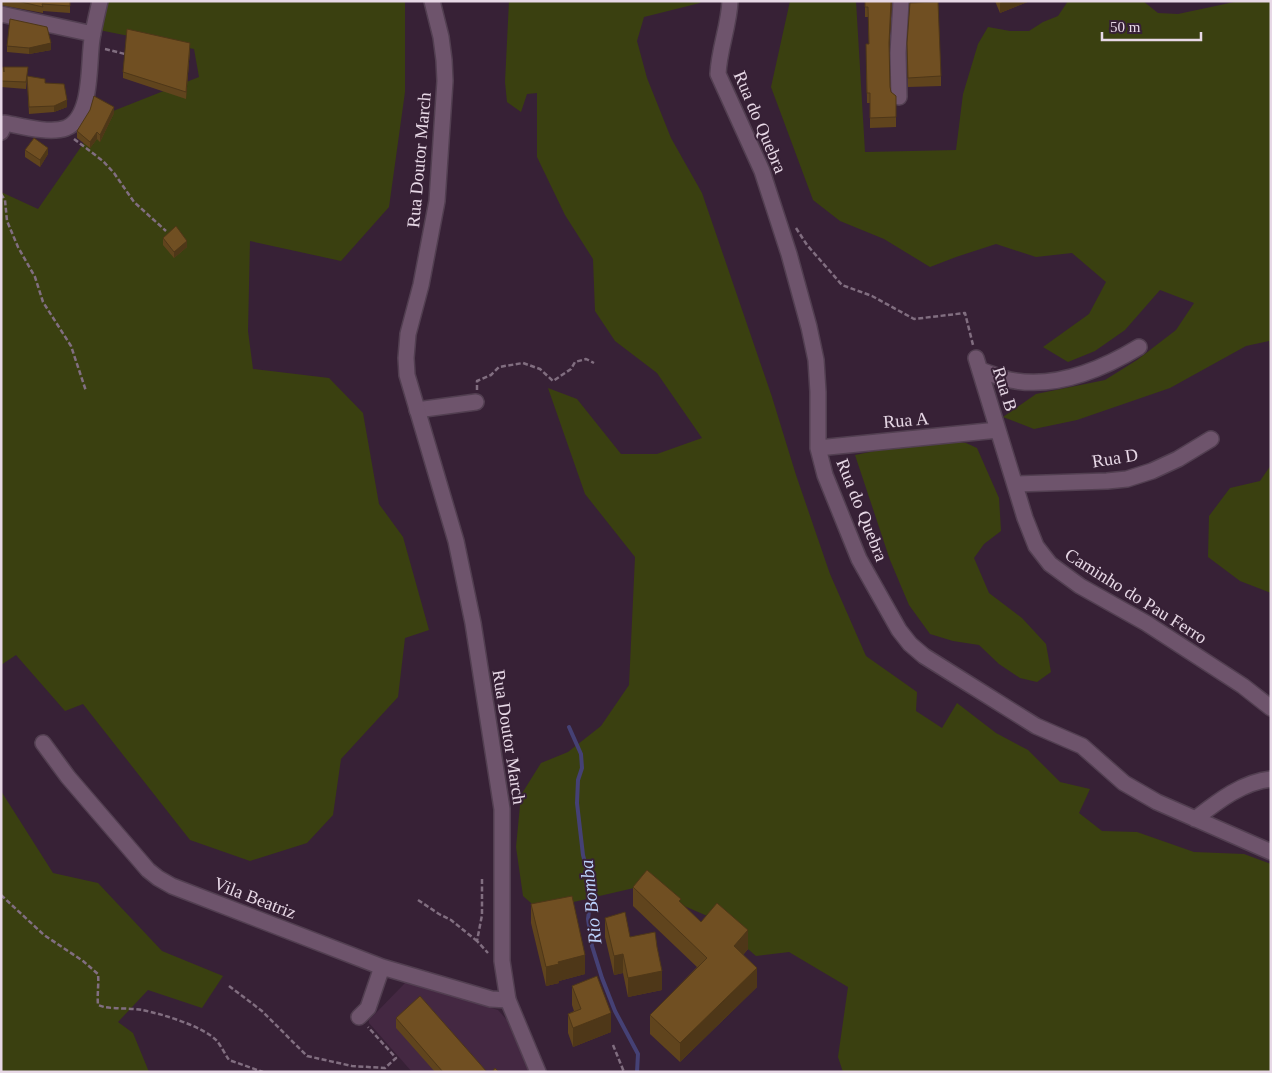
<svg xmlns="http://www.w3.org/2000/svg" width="1272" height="1073" viewBox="0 0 1272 1073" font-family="Georgia,serif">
<rect width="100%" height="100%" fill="#372136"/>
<!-- built -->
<path fill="#442842" d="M406,982L498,1010L507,1020L529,1072H412L369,1023V1020Z"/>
<!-- green -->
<path fill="#3a4010" d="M104,1H405V92L389,207L341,261L250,241L248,331L253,369L329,378L363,413L379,504L403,537L429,630L405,638L398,697L341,759L333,815L307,843L250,861L190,840L83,704L65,711L16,655L1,665V192L38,209L103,115L199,77L194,49L94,29Z
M509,1H701L700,3L644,17L637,41L647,78L671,138L702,193L772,397L796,475L830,574L866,656L917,692L916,711L942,728L957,703L996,733L1028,750L1060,782L1090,789L1079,813L1102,831L1137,832L1194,852L1244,854L1271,864V1072H843L838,1057L848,987L789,952L756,956L712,918L661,896L634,888L539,910L523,896L516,847L521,795L541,763L568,752L601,726L629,685L635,557L585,494L548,388L577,399L621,454H657L702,438L657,373L615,341L595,311L593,259L565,215L537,157V93L527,94L521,112L507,102L505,82Z
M790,1H856L865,152L956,150L963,94L978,44L988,27L1010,31H1029L1043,22L1058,16L1068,1H1143L1158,13L1178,14L1239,1H1271V357L1269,341L1246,346L1170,388L1077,420L1034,429L1003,417L1036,394L1105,380L1137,360L1176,330L1194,303L1160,290L1125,330L1095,351L1068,362L1043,347L1089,314L1106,282L1072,253L1036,257L996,244L956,257L930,267L884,239L840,221L813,200L771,87Z
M935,439L966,443L977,448L999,498L1001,531L984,544L974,558L989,593L1022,618L1046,644L1051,672L1037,682L1020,678L999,664L979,645L953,641L930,634L909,605L890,560L855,455Z
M1271,465V593L1240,581L1208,557L1209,516L1230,488L1260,481Z
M1,791L53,873L98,883L162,951L223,976L202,1008L148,990L118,1022L133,1033L149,1072H1Z"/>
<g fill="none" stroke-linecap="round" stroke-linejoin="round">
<!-- stream -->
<path stroke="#454175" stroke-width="4" d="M569,727L581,754L582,768L578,780L577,803L583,855L589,878L590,904L588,919L592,946L602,978L615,1011L638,1054L637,1072"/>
<!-- minor casing -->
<g stroke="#523f51" stroke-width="18">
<path id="minor" d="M730,1C729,26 719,49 718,74L762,171L789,254L809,327L816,360L818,392V448L825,475L859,559L899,630L910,644L924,656L1036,726L1082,746L1124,783L1157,802L1271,852
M1,14L93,34
M899,97L898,53L901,1
M1,132L5,123C21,126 50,134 66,128C93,117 88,64 92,39C94,26 97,14 100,1
M976,358L1025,518L1036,546L1050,564L1080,586L1146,623L1243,686L1271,708
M980,370C990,373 1000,378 1010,380C1054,389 1101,370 1139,347
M417,410L476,402
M818,448L998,430
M1015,484L1107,481L1127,479L1152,471L1178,459L1211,439
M43,743L68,777L148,870L158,878L172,886L382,967L491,999L508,1000
M1195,819C1217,802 1242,782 1271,779
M359,1017L368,1008L382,967"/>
</g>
<!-- secondary casing -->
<g stroke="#523f51" stroke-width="18">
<path id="secondary" d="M432,1L441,37L444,60L445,81L437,201L421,285L408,334L406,358L407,375L456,541L473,623L502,809V961L508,1000L538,1072"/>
</g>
<!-- path -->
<path stroke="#816e80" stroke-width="2.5" stroke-dasharray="5 2.5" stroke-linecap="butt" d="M105,49L125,54
M74,139L103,161L114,173L134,202L166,231
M1,194L5,200L7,221L18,247L35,277L43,302L71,346L86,391
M796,228L807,245L842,285L872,296L914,319L965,313L973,345
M477,390V381L491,375L499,367L523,363L540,369L553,381L571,369L575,362L586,359L594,363
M482,879V915L477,941L488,953
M1,895L44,935L83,961L98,974C99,984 97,994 98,1005L104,1007C115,1009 132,1008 142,1010C162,1014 203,1026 217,1041C221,1046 225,1054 229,1060L263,1072
M418,900L439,914L451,920L477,941
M229,986L262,1011L307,1056L352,1066L385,1068L396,1058L368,1027
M613,1045L624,1072"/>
<!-- minor -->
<use href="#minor" stroke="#6e546c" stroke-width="15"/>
<!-- secondary -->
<use href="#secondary" stroke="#6e546c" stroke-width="15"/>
</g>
<!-- wall -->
<path fill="#60441d" d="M1,1H70V13L43,11V13L1,5Z
M865,1H892L889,50L890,87L891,92L896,96V127L870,128V103H867L866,44H869L868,17H865Z
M995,1H1030L1000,13Z
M907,43L941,76V86L908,87Z
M7,46L51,50L29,54L7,52Z
M190,49L186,99L123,78V72Z
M1,67L4,72L28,76L45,83L67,107L54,112L29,114L27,78L26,89L1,87Z
M114,113L100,142L97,139L90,148L77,138V131Z
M25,150L48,154L40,167L25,157Z
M163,238L187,247L174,258L163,245Z
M633,887L681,903L701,922L748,949L743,955L757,987L680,1062L650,1034V1015L697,967L633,906Z
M531,904L585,974L559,981V983L546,986L531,923Z
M605,918L630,937L657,947L662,990L628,997L623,973L614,975L605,937Z
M572,986L611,1032L573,1047L568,1033V1014L574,1011L572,1005Z
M396,1018L487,1072H435L396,1028Z"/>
<!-- shaded-wall -->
<path fill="#4e3718" d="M891,1H892L889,52V43Z
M1004,1H1030L1000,13V3Z
M51,43V50L29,54V48Z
M190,43V49L186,99V92Z
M67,100V107L54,112V106Z
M114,107V113L100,142V135Z
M97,132V139L90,148V142Z
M48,148V154L40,167V160Z
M187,241V247L174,258V252Z
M748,930V949L734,965V946Z
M623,954V973L614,975V956Z
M585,955V974L559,981V983L546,986V967L558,962Z
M757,968V987L680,1062V1043Z
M662,971V990L628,997V978Z
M611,1013V1032L573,1047V1028Z"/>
<!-- building -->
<path fill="#704f22" stroke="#4e3718" d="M17,1H70V6L42,4L43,7Z
M865,1H891L889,43L890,87L891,92L896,96V117L870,118V93H867L866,44H869L868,7H865Z
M938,2L941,76L908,78L907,43L910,3Z
M10,19L47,27L51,43L29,48L7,46Z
M127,29L190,43L186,92L123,72Z
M1,67H3L4,72V67H28L26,82L1,81Z
M27,76L45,79V83L64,84L67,100L54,106L29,107Z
M94,96L114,107L100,135L97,132L90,142L77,131L90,110Z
M34,138L48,148L40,160L25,150Z
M176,226L187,241L174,252L163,238Z
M647,870L681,899L679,901L701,922L717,903L748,930L734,946L757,968L680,1043L650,1015L707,958L633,887Z
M572,896L585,955L558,962L559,964L546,967L531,904Z
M625,912L630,937L655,932L657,947L662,971L628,978L623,954L614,956L605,918Z
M597,976L611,1013L573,1028L568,1014L581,1009L572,986Z
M420,996L487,1072H443L396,1018Z
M495,1068L499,1072H492Z"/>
<g text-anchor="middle" stroke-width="4" stroke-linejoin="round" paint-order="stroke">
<!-- street labels -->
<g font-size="18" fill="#e7d8e6" stroke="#372136">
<text transform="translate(760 122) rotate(67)" y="6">Rua do Quebra</text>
<text transform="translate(419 160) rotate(-85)" y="6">Rua Doutor March</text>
<text transform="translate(1005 389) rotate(73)" y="6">Rua B</text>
<text transform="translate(906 420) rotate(-5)" y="6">Rua A</text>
<text transform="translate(1115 458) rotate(-9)" y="6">Rua D</text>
<text transform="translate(862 510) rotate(68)" y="6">Rua do Quebra</text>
<text transform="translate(1136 596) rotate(32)" y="6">Caminho do Pau Ferro</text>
<text transform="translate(509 737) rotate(81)" y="6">Rua Doutor March</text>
<text transform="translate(255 898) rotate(21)" y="6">Vila Beatriz</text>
</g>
<!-- water labels -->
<g font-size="19" font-style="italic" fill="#bcd3fc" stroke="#372136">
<text transform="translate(590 902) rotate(-96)" y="7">Rio Bomba</text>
</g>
</g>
<!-- border -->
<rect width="1272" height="1073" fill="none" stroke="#e7d8e6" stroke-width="5"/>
<!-- scale -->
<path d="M1102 32v8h99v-8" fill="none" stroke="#e7d8e6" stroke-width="2.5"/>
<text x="1110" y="32" font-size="15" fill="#e7d8e6" stroke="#372136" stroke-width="4" paint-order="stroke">50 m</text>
</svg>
